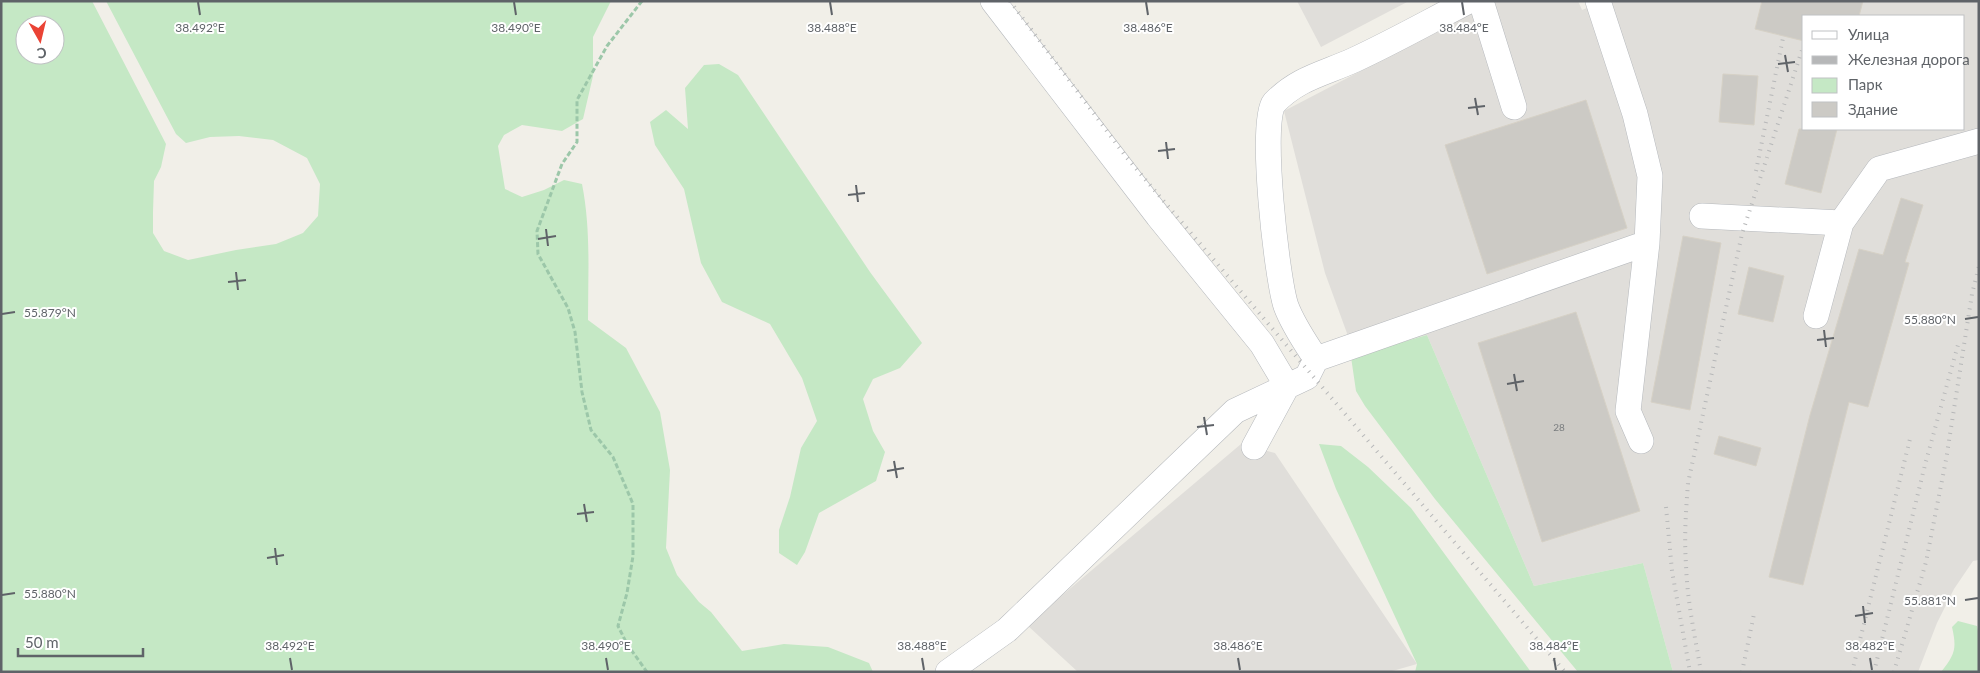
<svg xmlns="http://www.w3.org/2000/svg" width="1980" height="673" viewBox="0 0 1980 673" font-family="Lato,sans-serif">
<rect width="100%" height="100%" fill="#f1efe8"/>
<!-- industrial -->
<path fill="#e0deda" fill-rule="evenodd" d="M1297,1H1409L1321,47Z
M1495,1H1578L1582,10L1604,1H1979V560L1973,561L1954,589L1937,623L1918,672H1673L1643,563L1534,586L1427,335L1351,357L1348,336L1325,273L1284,111ZM1804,16H1964V129H1804Z
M1241,444L1275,453L1417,664L1389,672H1078L1027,625Z"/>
<!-- green -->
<path fill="#c5e8c5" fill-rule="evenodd" d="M1,1H92L166,144L161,167L154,181L153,212V233L164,251L188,260L236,250L276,244L303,233L318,216L320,184L307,158L273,140L239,136L210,137L186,143L176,134L106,1H611L593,37V76L583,119L562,131L522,125L504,135L498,146L505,189L522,197L544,190L564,180L582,184C591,229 588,275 588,320L626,348L660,412L670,470L666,548L677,575L699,602L711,612L742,651L784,644L828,647L869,663L873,672H1ZM25,25H55V55H25Z
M719,64L738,75L870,272L922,343L900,368L873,379L863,399L873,431L885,452L876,481L819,513L805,552L797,565L779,553V530L790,497L801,448L817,421L802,378L770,324L722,302L701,263L684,189L655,145L650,122L666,110L688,129L685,88L704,65Z
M1427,335L1534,586L1643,563L1673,672H1578L1435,499L1365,406L1356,391L1351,357Z
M1319,444L1341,446L1368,467L1411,508L1531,672H1415L1417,664L1336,489Z
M1958,621L1977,626L1979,636V672H1941C1955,654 1957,649 1952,627Z"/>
<!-- building -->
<path fill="#cccac5" stroke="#d6d1c6" d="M1762,1H1863L1859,16H1804V41L1755,29Z
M1723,74L1758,76L1754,125L1719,122Z
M1586,100L1627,228L1487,274L1445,145Z
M1799,129H1837L1821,193L1785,184Z
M1901,198L1923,205L1905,262L1909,263L1868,407L1849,402L1803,585L1769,577L1810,415L1859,249L1883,255Z
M1683,236L1721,243L1690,410L1651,402Z
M1749,267L1784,276L1773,322L1738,314Z
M1576,312L1640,511L1542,542L1478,343Z
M1719,436L1761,448L1756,466L1714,454Z"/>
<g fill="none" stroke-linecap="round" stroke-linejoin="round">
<!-- minor casing -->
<g stroke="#b5b8bc" stroke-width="26">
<path id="minor" d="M993,1L1158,216L1262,344L1287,386L1254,447
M1481,1L1514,107
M1598,1L1635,114L1650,176L1647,243L1628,411L1641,441
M1702,216L1841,223
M1816,316L1841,223L1879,169L1979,141
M1316,359L1647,243
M948,672L1007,630L1235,411L1307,377L1316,359C1305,342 1293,325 1286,306C1277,280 1259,120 1274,103C1298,78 1323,74 1354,60C1393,42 1430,21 1469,1"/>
</g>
<!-- path -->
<path stroke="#9cc7a9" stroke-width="3" stroke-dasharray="5 2.5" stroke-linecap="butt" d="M642,1L607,46L577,100V142L562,164L537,231L538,254L568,308L575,332L582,392L591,430L613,457L633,504V556L627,593L618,626L627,644L647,672"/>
<!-- minor -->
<use href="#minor" stroke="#fff" stroke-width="25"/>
<!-- rail -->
<path stroke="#b6b7b8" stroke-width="4" stroke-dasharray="1 6" stroke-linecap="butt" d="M1010,1L1127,158L1565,672
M1756,171L1783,38
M1666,507L1672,571L1690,672
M1701,672C1695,636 1687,601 1686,564C1684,537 1686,510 1688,483L1742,234L1803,47
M1742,672L1754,614
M1852,672L1910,439
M1874,672L1925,465L1958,345
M1894,672L1926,562L1946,460L1972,294L1979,266"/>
</g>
<!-- ticks -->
<path fill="none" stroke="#5f6368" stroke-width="2" d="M198,2L200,15M514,2L516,15M830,2L832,15M1146,2L1148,15M1462,2L1464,15M1785,55L1788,72M1778,64L1795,62M1475,98L1478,115M1468,108L1485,106M1166,142L1168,159M1158,151L1175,149M856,185L858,202M848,195L865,193M546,229L548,246M538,239L556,236M236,272L238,290M228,282L246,280M2,314L15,312M1965,319L1978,317M1824,330L1826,347M1817,340L1834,338M1514,374L1517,391M1507,384L1524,381M1204,417L1207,435M1197,427L1214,425M894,461L897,478M887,471L904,468M584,504L587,522M577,514L594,512M275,548L277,565M267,558L284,555M2,595L15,593M1965,600L1978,598M1863,606L1865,623M1855,616L1873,613M290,658L292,670M606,658L608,670M922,658L924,670M1238,658L1240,670M1554,658L1556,670M1870,658L1872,670"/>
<g text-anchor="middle" stroke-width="4" stroke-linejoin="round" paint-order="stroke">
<!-- number labels -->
<g font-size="10" fill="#7a7d7f">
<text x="1559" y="431">28</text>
</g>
</g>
<g font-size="12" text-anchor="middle" fill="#5f6368" stroke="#fff" stroke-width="4" stroke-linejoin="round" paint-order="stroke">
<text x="200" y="32">38.492°E</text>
<text x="516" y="32">38.490°E</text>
<text x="832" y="32">38.488°E</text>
<text x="1148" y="32">38.486°E</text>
<text x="1464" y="32">38.484°E</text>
<text x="50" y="317">55.879°N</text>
<text x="1930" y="324">55.880°N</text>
<text x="50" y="598">55.880°N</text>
<text x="1930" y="605">55.881°N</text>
<text x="290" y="650">38.492°E</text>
<text x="606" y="650">38.490°E</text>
<text x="922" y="650">38.488°E</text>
<text x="1238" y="650">38.486°E</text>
<text x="1554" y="650">38.484°E</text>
<text x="1870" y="650">38.482°E</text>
</g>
<!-- border -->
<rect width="1980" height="673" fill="none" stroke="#5f6368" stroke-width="5"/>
<!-- legend -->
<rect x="1802" y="15" width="162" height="115" fill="#ffffff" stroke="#bfc1c3"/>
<rect x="1812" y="31" width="25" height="8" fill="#ffffff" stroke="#bfc1c3"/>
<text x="1848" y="40" font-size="15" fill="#5f6368">Улица</text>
<rect x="1812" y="56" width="25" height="8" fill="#b6b7b8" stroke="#bfc1c3"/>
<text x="1848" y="65" font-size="15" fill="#5f6368">Железная дорога</text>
<rect x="1812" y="78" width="25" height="15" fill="#c5e8c5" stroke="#bfc1c3"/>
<text x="1848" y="90" font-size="15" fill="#5f6368">Парк</text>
<rect x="1812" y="102" width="25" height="15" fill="#cccac5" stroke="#bfc1c3"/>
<text x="1848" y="115" font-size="15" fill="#5f6368">Здание</text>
<!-- north arrow -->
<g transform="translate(40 40) rotate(172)"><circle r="24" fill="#ffffff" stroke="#bfc1c3"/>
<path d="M0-4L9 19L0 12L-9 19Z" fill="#ea4335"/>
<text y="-8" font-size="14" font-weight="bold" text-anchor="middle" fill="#5f6368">С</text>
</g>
<!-- scale -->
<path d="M18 648v8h125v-8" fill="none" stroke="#5f6368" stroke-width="2.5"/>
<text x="25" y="648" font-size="15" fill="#5f6368" stroke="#ffffff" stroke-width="4" paint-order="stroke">50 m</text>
</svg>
